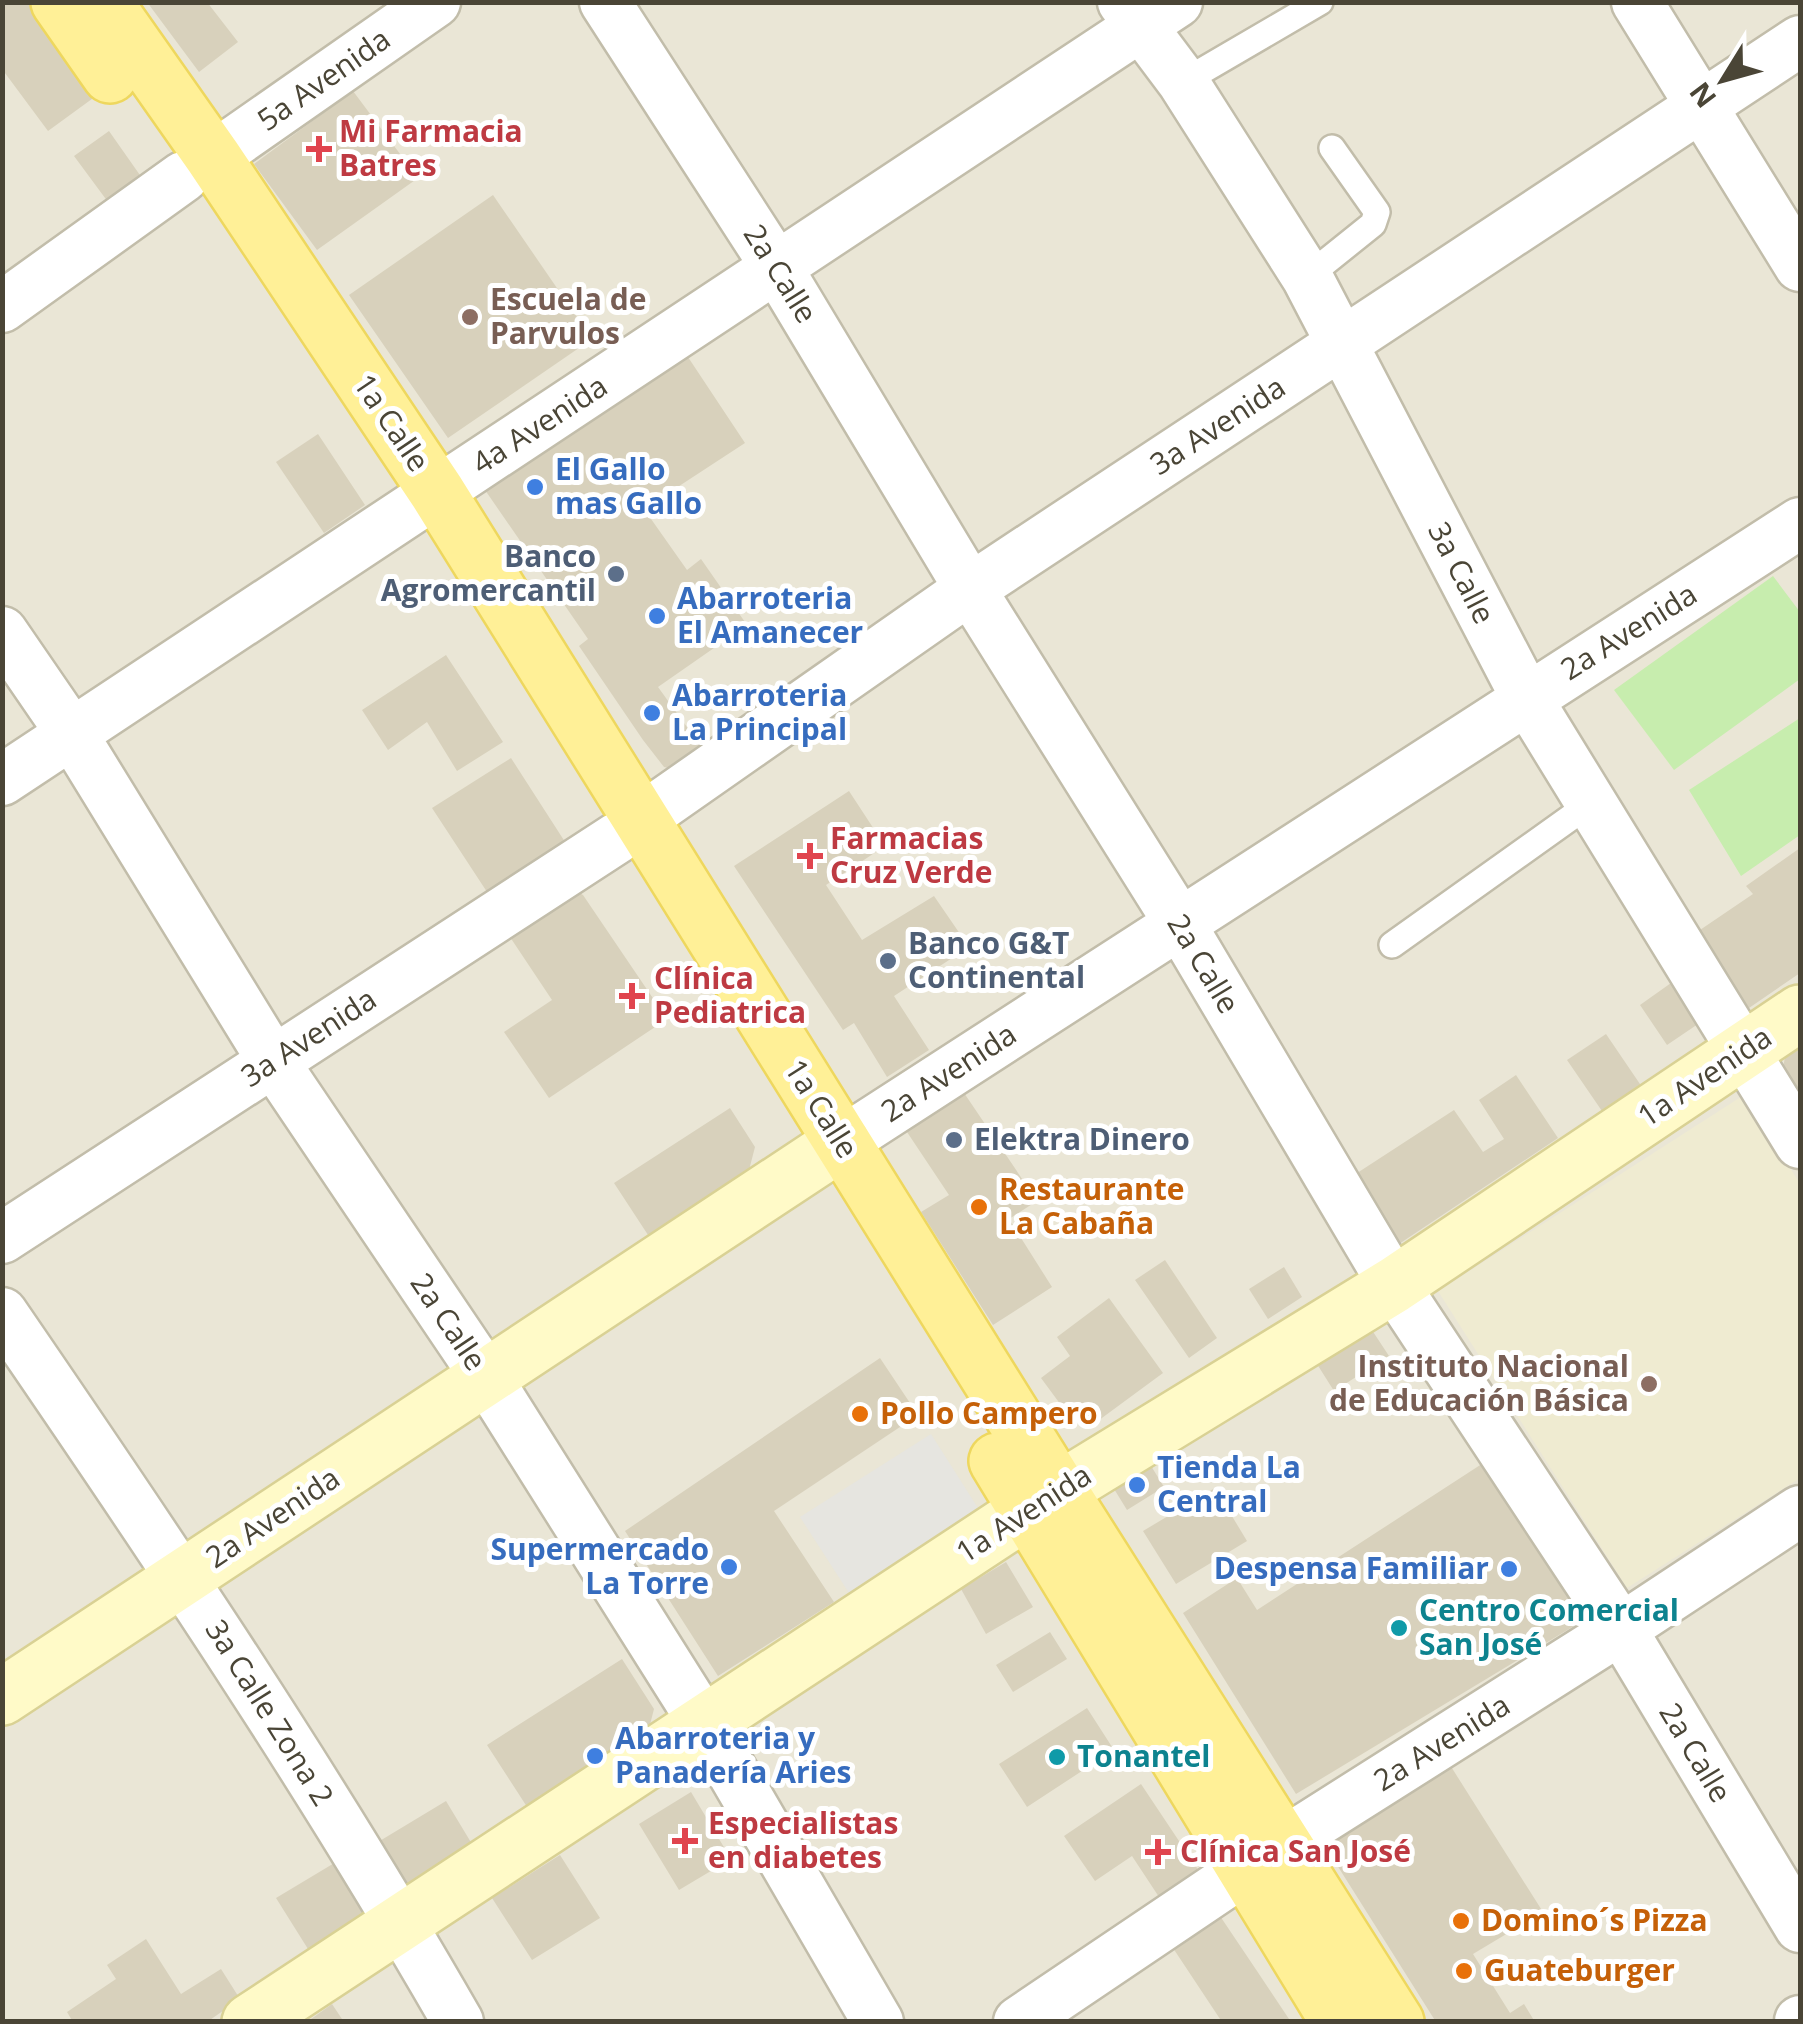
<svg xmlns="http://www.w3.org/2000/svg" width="1803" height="2024" viewBox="0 0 1803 2024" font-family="'Open Sans',sans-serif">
<rect width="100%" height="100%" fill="#f5f3e8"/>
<!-- residential -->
<path fill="#eae6d6" d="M3,3H1800V2021H3Z"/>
<!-- education -->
<path fill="#efebd1" d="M1744,1095L1800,1184V1478L1627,1588L1438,1291Z"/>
<!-- green -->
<path fill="#c7edae" d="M1773,576L1800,612V679L1674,770L1614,690Z
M1800,718V835L1741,876L1689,790Z"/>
<!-- parking -->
<path fill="#e6e5e0" d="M931,1434L990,1527L860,1610L800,1517Z"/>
<!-- building -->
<path fill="#d8d1bc" d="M2,2H29L96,96L48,131L2,69Z
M147,2H207L238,42L199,72Z
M353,91L418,178L317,250L254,164Z
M109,131L142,178L108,202L74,156Z
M493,195L592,339L448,438L349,295Z
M678,342L745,443L644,509L687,570L701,559L747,625L658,687L705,752L677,770L664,767L643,740L579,646L588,639L476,477Z
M318,434L365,505L324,533L276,462Z
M446,655L503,742L457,771L427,722L388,750L362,710Z
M511,758L567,845L489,895L432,808Z
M849,791L885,846L826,885L862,940L934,896L969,947L894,996L929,1050L887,1077L854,1023L843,1030L734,866Z
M1800,848V973L1749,1008L1697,932L1753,894L1746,886Z
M575,890L583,895L667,1019L549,1098L504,1032L552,1000L508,934Z
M1671,983L1698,1024L1667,1045L1640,1005Z
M1606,1034L1642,1087L1604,1114L1567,1060Z
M1800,1042V1105L1782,1074L1786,1051Z
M1516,1075L1558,1138L1396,1246L1351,1177L1454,1110L1483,1152L1504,1139L1479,1100Z
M958,1084L1037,1201L1009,1219L1052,1287L993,1325L921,1212L949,1195L901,1123Z
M730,1108L755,1147L748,1174L650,1238L614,1183Z
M1165,1260L1217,1338L1189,1358L1135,1280Z
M1284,1267L1302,1297L1268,1319L1249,1289Z
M1109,1298L1163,1373L1091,1426L1072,1420L1041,1378L1070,1356L1057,1337Z
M1364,1318L1389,1356L1334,1391L1310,1353Z
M880,1358L918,1415L774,1511L834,1602L718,1676L625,1531Z
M1491,1458L1597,1612L1296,1794L1183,1613L1237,1578L1257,1610Z
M1148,1461L1164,1487L1127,1510L1111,1484Z
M1215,1488L1247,1541L1176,1584L1143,1531Z
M1006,1562L1033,1607L986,1634L961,1589Z
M1050,1632L1067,1659L1013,1692L996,1665Z
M622,1659L654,1709L646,1740L531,1813L487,1745Z
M1087,1708L1114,1750L1027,1807L999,1764Z
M1450,1765L1543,1912L1473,1954L1510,2013L1524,2004L1535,2022H1436L1325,1846Z
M1141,1784L1199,1871L1159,1897L1132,1856L1095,1881L1064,1836Z
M691,1792L731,1859L679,1890L639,1824Z
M446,1801L475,1849L415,1885L402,1883L378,1842Z
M560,1855L600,1918L532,1960L492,1898Z
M336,1862L365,1910L358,1930L313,1957L276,1898Z
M1218,1913L1257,1971L1291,2022H1222L1171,1945Z
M146,1939L181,1994L221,1969L240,1999L207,2022H73L67,2012L116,1979L107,1965Z
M332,2004L344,2022H307Z"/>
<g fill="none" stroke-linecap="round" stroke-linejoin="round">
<!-- lane casing -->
<g stroke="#c2bdaa" stroke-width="30">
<path id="lane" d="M1183,82L1320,2
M1307,277L1373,224L1377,212L1332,148
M1392,945L1591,803"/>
</g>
<!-- street casing -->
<g stroke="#c2bdaa" stroke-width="55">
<path id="street" d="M605,2L777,268L970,589L1180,924L1394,1285L1621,1629L1800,1927
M1123,2L1183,82L1307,277L1526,697L1800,1143
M1637,2L1800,266
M213,157L435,2
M2,307L183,177
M2,632L72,734L273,1061L486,1377L704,1723L878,2022
M2,780L1177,2
M641,819L970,589L1800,41
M842,1142L1800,523
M2,1238L617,838
M2,1313C161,1545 318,1778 458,2022
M1283,1843L1621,1629L1800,1511
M1019,2022L1246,1869
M1800,2022V2021"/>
</g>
<!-- secondary casing -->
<g stroke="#d9d194" stroke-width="60">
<path id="secondary" d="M2,1697L842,1142
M250,2022L1059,1490L1394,1285L1800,1013"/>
</g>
<!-- primary casing -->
<g stroke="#eed75e" stroke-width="60">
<path id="primary" d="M59,2L110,75
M104,2L213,157L437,492L1059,1490L1396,2022
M997,1461L1339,2022"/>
</g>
<!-- lane -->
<use href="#lane" stroke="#fff" stroke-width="25"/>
<!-- street -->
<use href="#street" stroke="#fff" stroke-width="50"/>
<!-- secondary -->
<use href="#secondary" stroke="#fffac8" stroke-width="55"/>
<!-- primary -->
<use href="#primary" stroke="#fff097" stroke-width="55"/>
</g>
<!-- markers -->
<g fill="#e0444e" stroke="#fff" stroke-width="4">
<path d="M314 134h10v10h10v10h-10v10h-10v-10h-10v-10h10z"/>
<path d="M805 841h10v10h10v10h-10v10h-10v-10h-10v-10h10z"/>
<path d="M627 981h10v10h10v10h-10v10h-10v-10h-10v-10h10z"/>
<path d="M680 1826h10v10h10v10h-10v10h-10v-10h-10v-10h10z"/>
<path d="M1153 1837h10v10h10v10h-10v10h-10v-10h-10v-10h10z"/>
</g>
<g fill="#8d6e63" stroke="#fff" stroke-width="4">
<circle cx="470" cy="317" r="10"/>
<circle cx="1649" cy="1384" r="10"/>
</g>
<g fill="#3f7fe0" stroke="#fff" stroke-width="4">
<circle cx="535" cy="487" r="10"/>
<circle cx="657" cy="616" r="10"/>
<circle cx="652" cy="713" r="10"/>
<circle cx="1137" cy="1485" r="10"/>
<circle cx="729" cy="1567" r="10"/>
<circle cx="1509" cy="1569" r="10"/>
<circle cx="595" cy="1756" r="10"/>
</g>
<g fill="#5c6f8a" stroke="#fff" stroke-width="4">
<circle cx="616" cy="574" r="10"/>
<circle cx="888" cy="961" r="10"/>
<circle cx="954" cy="1140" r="10"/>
</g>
<g fill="#e8710a" stroke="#fff" stroke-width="4">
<circle cx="979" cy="1207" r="10"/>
<circle cx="860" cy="1414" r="10"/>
<circle cx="1461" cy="1921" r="10"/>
<circle cx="1464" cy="1971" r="10"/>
</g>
<g fill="#0f9aa8" stroke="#fff" stroke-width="4">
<circle cx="1399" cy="1628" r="10"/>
<circle cx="1057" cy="1757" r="10"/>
</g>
<g text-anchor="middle" stroke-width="10" stroke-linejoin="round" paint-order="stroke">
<!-- street labels -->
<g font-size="30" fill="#4a4536" stroke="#fff">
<text transform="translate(324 80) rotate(-35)" y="10">5a Avenida</text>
<text transform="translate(780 274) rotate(58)" y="10">2a Calle</text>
<text transform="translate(391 423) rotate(56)" y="10">1a Calle</text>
<text transform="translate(540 425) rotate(-33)" y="10">4a Avenida</text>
<text transform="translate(1218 426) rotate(-33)" y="10">3a Avenida</text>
<text transform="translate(1461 573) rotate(63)" y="10">3a Calle</text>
<text transform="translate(1629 632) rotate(-32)" y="10">2a Avenida</text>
<text transform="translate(1203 964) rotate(59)" y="10">2a Calle</text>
<text transform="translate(309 1038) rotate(-33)" y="10">3a Avenida</text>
<text transform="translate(949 1073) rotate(-33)" y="10">2a Avenida</text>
<text transform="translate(1705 1077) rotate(-34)" y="10">1a Avenida</text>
<text transform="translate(821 1109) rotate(58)" y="10">1a Calle</text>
<text transform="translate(448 1322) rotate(56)" y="10">2a Calle</text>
<text transform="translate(1024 1514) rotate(-33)" y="10">1a Avenida</text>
<text transform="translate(273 1518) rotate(-34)" y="10">2a Avenida</text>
<text transform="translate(269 1713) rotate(58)" y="10">3a Calle Zona 2</text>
<text transform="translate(1442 1743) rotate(-32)" y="10">2a Avenida</text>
<text transform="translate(1695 1753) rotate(59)" y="10">2a Calle</text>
</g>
<!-- health labels -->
<g font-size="30" font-weight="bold" fill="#be3a42" stroke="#fff" text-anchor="start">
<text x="339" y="142">Mi Farmacia<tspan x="339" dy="34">Batres</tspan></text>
<text x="830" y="849">Farmacias<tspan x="830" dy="34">Cruz Verde</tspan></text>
<text x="654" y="989">Clínica<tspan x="654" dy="34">Pediatrica</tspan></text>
<text x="708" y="1834">Especialistas<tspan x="708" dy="34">en diabetes</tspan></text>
<text x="1180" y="1862">Clínica San José</text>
</g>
<!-- education labels -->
<g font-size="30" font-weight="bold" fill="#785e54" stroke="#fff" text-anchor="start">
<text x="490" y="310">Escuela de<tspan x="490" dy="34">Parvulos</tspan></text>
<text x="1629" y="1377" text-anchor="end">Instituto Nacional<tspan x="1629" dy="34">de Educación Básica</tspan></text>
</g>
<!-- shop labels -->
<g font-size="30" font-weight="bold" fill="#366cbe" stroke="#fff" text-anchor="start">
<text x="555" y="480">El Gallo<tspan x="555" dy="34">mas Gallo</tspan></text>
<text x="677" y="609">Abarroteria<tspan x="677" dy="34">El Amanecer</tspan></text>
<text x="672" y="706">Abarroteria<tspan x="672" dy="34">La Principal</tspan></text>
<text x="1157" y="1478">Tienda La<tspan x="1157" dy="34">Central</tspan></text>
<text x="709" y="1560" text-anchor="end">Supermercado<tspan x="709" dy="34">La Torre</tspan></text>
<text x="1489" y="1579" text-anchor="end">Despensa Familiar</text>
<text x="615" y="1749">Abarroteria y<tspan x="615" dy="34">Panadería Aries</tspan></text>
</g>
<!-- service labels -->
<g font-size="30" font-weight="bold" fill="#4e5e75" stroke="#fff" text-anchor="start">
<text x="596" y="567" text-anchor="end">Banco<tspan x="596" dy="34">Agromercantil</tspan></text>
<text x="908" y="954">Banco G&amp;T<tspan x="908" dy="34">Continental</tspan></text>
<text x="974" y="1150">Elektra Dinero</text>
</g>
<!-- food labels -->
<g font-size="30" font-weight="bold" fill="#c56008" stroke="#fff" text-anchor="start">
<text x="999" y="1200">Restaurante<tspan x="999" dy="34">La Cabaña</tspan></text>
<text x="880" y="1424">Pollo Campero</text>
<text x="1481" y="1931">Domino´s Pizza</text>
<text x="1484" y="1981">Guateburger</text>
</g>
<!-- culture labels -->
<g font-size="30" font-weight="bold" fill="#0d838f" stroke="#fff" text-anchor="start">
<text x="1419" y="1621">Centro Comercial<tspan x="1419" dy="34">San José</tspan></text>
<text x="1077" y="1767">Tonantel</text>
</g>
</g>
<!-- border -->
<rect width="1803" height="2024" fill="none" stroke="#4a4536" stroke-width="10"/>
<!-- north arrow -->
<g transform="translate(1723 80) rotate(233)" stroke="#ffffff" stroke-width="8" paint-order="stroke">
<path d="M0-8L18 38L0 25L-18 38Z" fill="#4a4536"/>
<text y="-15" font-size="28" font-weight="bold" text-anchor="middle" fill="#4a4536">N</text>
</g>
</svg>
